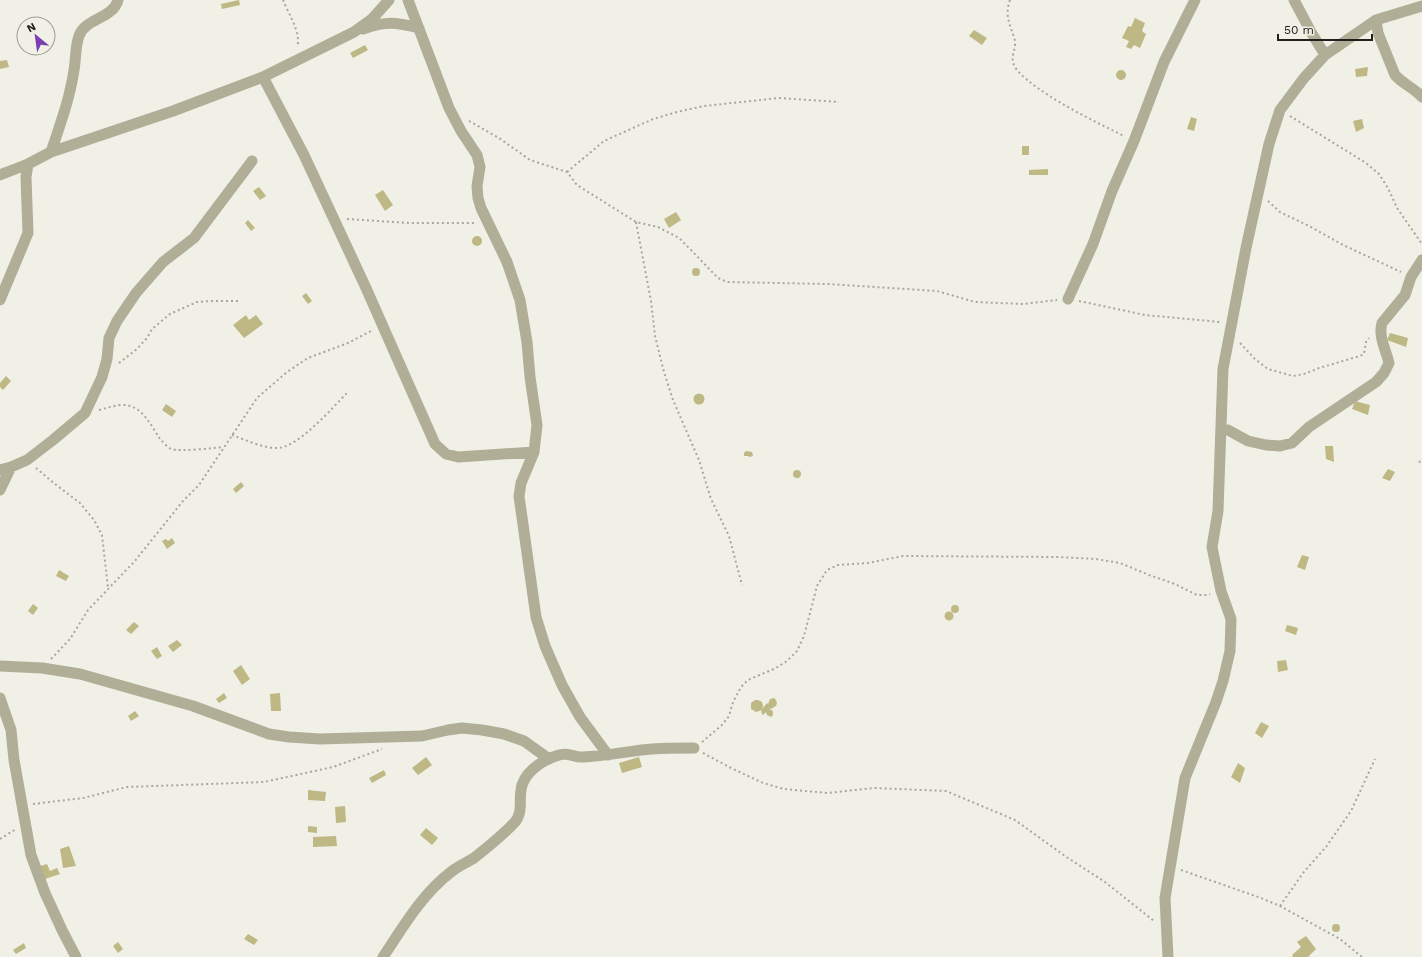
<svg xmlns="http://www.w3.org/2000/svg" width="1422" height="957" viewBox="0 0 1422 957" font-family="'Work Sans',sans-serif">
<rect width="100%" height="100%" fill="#f1f0e6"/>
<!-- building -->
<path fill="#beb884" d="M239,0L240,5L222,9L221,4Z
M1135,18L1145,23L1142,31L1146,34L1140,48L1134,45L1131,49L1126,47L1129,41L1122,38L1128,26L1131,27Z
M974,30L987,38L982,45L969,36Z
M365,45L368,50L353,58L350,53Z
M7,60L9,67L0,69V61Z
M1368,67L1367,76L1356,77L1355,69Z
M1116 75a5 5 0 1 1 10 0a5 5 0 1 1-10 0Z
M1191,117L1197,119L1194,131L1187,129Z
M1362,119L1364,128L1356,132L1353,121Z
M1022,146H1029V155H1022Z
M1048,169V175H1029V170Z
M259,187L266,196L260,200L253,191Z
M383,190L393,205L385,211L375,195Z
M676,212L681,220L669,228L664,219Z
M248,220L255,228L251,231L245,223Z
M472 241a5 5 0 1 1 10 0a5 5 0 1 1-10 0Z
M692 272a4 4 0 1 1 8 0a4 4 0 1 1-8 0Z
M306,293L312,301L308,304L302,296Z
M246,315L249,320L256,315L263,324L244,338L233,325Z
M1390,333L1408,338L1406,347L1387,340Z
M6,376L11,381L3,390L0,387V383Z
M693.5 399a5.5 5.5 0 1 1 11 0a5.5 5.5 0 1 1-11 0Z
M1355,401L1370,405L1368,415L1352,409Z
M166,404L176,411L172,417L162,410Z
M1325,446H1333L1334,462L1326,459Z
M746,451L752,452L753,456L750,457L748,456H744V453Z
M1388,469L1395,472L1390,481L1382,478Z
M793 474a4 4 0 1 1 8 0a4 4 0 1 1-8 0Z
M241,482L244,486L236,493L233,489Z
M172,538L175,543L167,549L162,541L166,539L168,541Z
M1302,555L1309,557L1305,570L1297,567Z
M59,570L69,576L66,581L56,576Z
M33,604L38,608L33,615L28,611Z
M951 609a4 4 0 1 1 8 0a4 4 0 1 1-8 0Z
M944.5 616a4.5 4.5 0 1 1 9 0a4.5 4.5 0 1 1-9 0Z
M134,622L139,626L131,634L126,630Z
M1287,625L1298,628L1296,635L1285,631Z
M177,640L182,645L173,652L168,646Z
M157,647L162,656L157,659L151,651Z
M1286,660L1288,670L1278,672L1277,661Z
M241,665L250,679L242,685L233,671Z
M224,693L227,698L219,703L216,699Z
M280,693L281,711H271L270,694Z
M774,698L776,700L777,703L776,706L769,710H772L773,712V715L771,717L767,715L766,712L763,715L761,712L762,710L756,712L751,709V703L755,700H758L762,702L763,706L762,709L767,703L768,704L770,699Z
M135,711L139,716L131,721L128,716Z
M1261,722L1269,726L1262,738L1255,733Z
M426,757L432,765L418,775L412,768Z
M639,757L642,767L622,773L619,763Z
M1238,763L1245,768L1240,783L1231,777Z
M384,770L386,775L372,783L369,778Z
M308,790L326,792L325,801L308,800Z
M345,806L346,822L336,823L335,807Z
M308,826L317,827V833L308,832Z
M426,828L438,838L432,845L420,835Z
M336,836L337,846L313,847V837Z
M69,846L76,866L63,868L60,849Z
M47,864L50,871L57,868L60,874L45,879L40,866Z
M1332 928a4 4 0 1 1 8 0a4 4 0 1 1-8 0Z
M248,934L258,940L254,945L244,939Z
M1306,936L1316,949L1308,957H1293L1292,955L1301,947L1297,942Z
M118,942L123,949L118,953L113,946Z
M24,943L26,948L16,954L13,950Z"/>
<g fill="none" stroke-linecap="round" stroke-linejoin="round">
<!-- path -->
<path stroke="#a6a69e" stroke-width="2" stroke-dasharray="2 3" stroke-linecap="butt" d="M283,0C288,13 302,34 297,47
M1010,0C1004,16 1011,26 1015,41C1016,50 1010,57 1014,65C1017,72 1025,78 1031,83C1060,105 1092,120 1124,136
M1290,116L1366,163L1379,174L1388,188L1397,208L1422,244
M469,121L499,138L530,160L567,172L577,185L636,222L658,227L679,238L691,250L718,278L727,282L828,284L937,291L975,302L1023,304L1057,300
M567,172L604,141L653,119L677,112L704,106L779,98L839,102
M1268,201L1280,212L1311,227L1341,244L1401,272
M347,219L409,223H476
M636,222L651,301L655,336L664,372L673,400L699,460L711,499L729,536L742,585
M1079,301L1145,315L1220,322
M1240,343L1255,359L1268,369L1293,376L1304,374L1319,368L1360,356L1364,354L1366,342L1369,338
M119,363L137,349L147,338L152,329L170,314L197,302L211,301H238
M99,410C106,408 113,406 120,405C141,403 150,424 160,439C163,442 167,447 171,449C181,452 212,448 223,447
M232,435C246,440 262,448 277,448C298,448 332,408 347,393
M1419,461L1422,465
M36,468L55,484L80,503L94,520L102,535L108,588
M51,659L70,639L88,610L134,562L183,501L199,485L257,398L287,372L308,358L348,343L373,330
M702,742L722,725L729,716L733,702L741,687L748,680L776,668L787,661L797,651L804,636L817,586L827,570L838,565L868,563L903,556L1058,557L1096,559L1120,563L1149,575L1175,584L1197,595H1206L1210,594
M703,753L731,768L763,783L784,789L827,793L874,788L946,791L1015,820L1065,856L1105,882L1154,921
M33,804L83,798L127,787L264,782L333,767L382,749
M0,839L16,829
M1181,870L1261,898L1280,906L1340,939L1362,957
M1280,906L1303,873L1326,847L1351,811L1375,759"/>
<!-- street -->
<path stroke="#b0ae97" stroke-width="11" d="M408,0L449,108L461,131L477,155L480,167L477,186L478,198L481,208L507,262L520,300L527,342L530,377L537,425L534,452L521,483L519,496L536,617L545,646L562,685L580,717L608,755
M1294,0L1311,32L1325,55
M1376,20L1378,33L1395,75C1403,84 1414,88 1422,97
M363,29C386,21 395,22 419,28
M263,77L304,155L366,288L435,444L446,454L458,457L534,452
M51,152C60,125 70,98 74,70C76,59 75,47 79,36C85,18 113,19 118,0
M0,175L28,164L51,152L173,111L263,77L354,32L372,19L389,0
M1068,299L1093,244L1112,191L1134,141L1164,62L1195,0
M0,300L28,233L26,177L28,164
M1222,429L1228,430L1248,441L1266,445L1280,446L1292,443L1309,427L1376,382L1384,373L1389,363C1386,350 1378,336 1382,323L1405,295L1411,277L1422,260
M0,470L11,467L27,460L53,440L85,413L102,377L107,359L109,338L117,321L136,293L163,262L194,238L252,161
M0,490L11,467
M0,666L42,668L80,674L193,706L269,734L289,737L320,739L422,736L448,730L462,728L482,730L504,734L524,741L549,759
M0,698L11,730L14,760L31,855L45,893L62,930L76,957
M383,957C403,927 422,894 451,872C458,866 466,863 474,858C488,847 503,835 515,822C523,812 519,801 521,790C523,773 541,761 556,756C569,751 573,758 583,757C606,756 629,751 652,749C666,748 680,748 694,748
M1168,957L1165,898L1185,778L1216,702L1223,681L1230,651L1231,619L1221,591L1212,547L1218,511L1223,369L1246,248L1269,144L1280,110L1304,78L1325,55L1376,20L1422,6"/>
</g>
<!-- north arrow -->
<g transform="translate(36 36) rotate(331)"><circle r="19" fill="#f1f0e6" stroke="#9d9d95"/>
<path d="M0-3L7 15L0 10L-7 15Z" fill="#7c3eb3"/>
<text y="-6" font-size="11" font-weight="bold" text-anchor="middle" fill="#20201c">N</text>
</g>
<!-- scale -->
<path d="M1278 34v6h94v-6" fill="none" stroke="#20201c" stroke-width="2"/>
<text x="1284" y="34" font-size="12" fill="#20201c" stroke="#f1f0e6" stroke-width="3" paint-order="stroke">50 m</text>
</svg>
